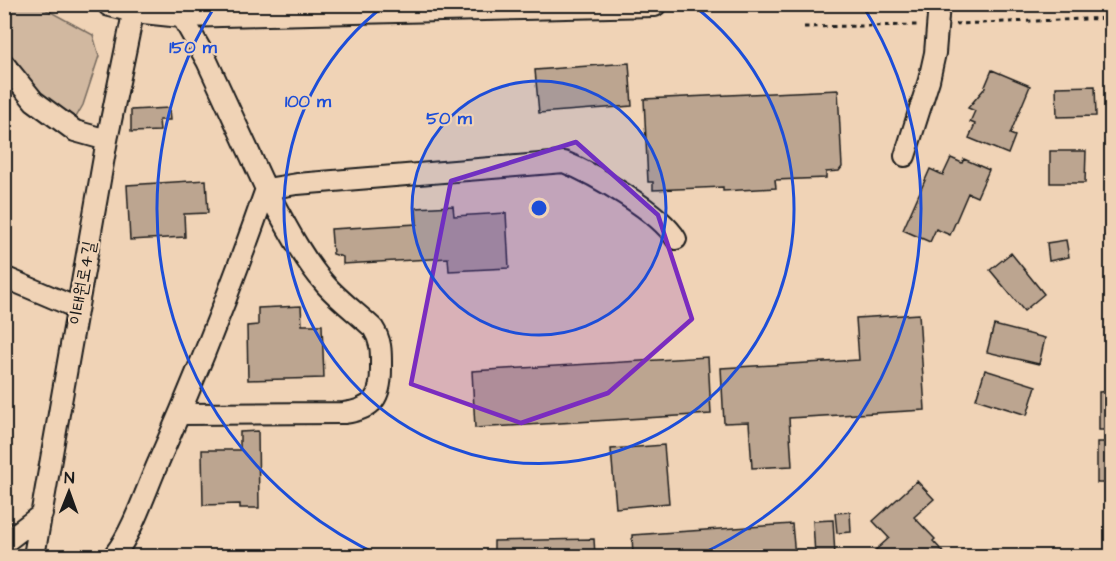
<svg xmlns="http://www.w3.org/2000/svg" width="1116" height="561" viewBox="0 0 1116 561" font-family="'Architects Daughter','Poor Story',sans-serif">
<rect width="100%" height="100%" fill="#f0d3b6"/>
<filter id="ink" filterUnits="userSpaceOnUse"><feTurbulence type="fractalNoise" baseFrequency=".0167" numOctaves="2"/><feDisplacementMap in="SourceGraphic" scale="12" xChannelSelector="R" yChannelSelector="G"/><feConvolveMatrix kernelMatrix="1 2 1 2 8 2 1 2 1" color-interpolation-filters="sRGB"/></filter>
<g filter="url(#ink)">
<!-- green -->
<path fill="#d1b8a0" stroke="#766a5e" stroke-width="1.5" d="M5,5H38L93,35L99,56L83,105L75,119L40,96L5,50Z"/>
<!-- building -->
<path fill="#bca590" stroke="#1c1c1c" stroke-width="1.5" d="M629,63L632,106L539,113L535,70Z
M992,70L1030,86L1010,134L1015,136L1008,154L969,138L975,124L970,122L975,111L968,108L984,89Z
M1095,86L1096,116L1057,117L1056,87Z
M838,90L842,167L839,171L826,172V178L775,180L776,188L723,191V187L653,190V182H648L644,99Z
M169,108L170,120H159L160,131L131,132V110Z
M1050,151H1086L1085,183H1050Z
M951,158L962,163L964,159L989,170L977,197L968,193L950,235L936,229L930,242L903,230L930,169L943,175Z
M206,180L208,213L184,214L185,237L130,240L127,185Z
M453,206L454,216L506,213L509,268L449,271L448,258L343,264V257L333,254L331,229L417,224L416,208Z
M1066,240L1069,257L1049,261L1047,243Z
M1011,253L1044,294L1024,311L990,270Z
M301,306L302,325H322L324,378L248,380L247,326L258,325V308Z
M919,314L925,410L789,418L792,466L752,468L749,422L724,423L721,368L859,360L856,318Z
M994,325L1045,338L1039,364L987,352Z
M708,357L711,414L475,428L472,371Z
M985,370L1036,386L1027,415L976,399Z
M1112,391V430H1099V392Z
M258,431L259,508H240V504L203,505L202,450H240V432Z
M1097,442H1112V483H1097Z
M664,445L669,503L616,508L611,449Z
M917,481L934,499L914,517L935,539L933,541L947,556H869L889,538L873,521Z
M850,512L851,532L837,533L835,513Z
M833,520L835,556H815L813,521Z
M792,524L795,556H633L632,535Z
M594,539L595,556H494V541Z"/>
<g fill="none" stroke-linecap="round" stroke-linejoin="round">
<!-- minor casing -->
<g stroke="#1c1c1c" stroke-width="24">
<path id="minor" d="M4,64L34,101L75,131L107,140
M905,156L929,80L935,53L939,4
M4,277L77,308
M180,414L344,413C374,409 381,397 381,369C381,353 382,342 373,328C357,313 339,300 325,284C300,255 284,221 266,189L297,184L564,162C594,174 660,212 676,239
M4,543L42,514
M115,554C133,531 146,490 158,463C198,373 234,281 266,189L207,61L181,15
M34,556L107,140L135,4"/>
</g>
<!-- major casing -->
<g stroke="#1c1c1c" stroke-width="28">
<path id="major" d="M110,4L134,10L181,15L654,4"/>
</g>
<!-- path -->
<path stroke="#1c1c1c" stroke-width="3" stroke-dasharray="4.5 4.5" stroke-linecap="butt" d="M955,24L1112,18
M804,27L919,25"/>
<!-- minor -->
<use href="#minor" stroke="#f0d3b6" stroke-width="20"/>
<!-- major -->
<use href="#major" stroke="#f0d3b6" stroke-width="24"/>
</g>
</g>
<!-- marked area -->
<path fill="#7b2cbf" fill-opacity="0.2" stroke="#7b2cbf" stroke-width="4.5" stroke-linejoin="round" d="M576,142L658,215L692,319L608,393L521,423L411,384L451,181Z"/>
<!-- distance rings -->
<circle cx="539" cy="208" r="127" fill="#1d4ed8" fill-opacity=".12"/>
<g fill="none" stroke="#1d4ed8" stroke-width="3">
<circle cx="539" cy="208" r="127"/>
<path d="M694 6A255 255 0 1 1 384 6"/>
<path d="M381 556A382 382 0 0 1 215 6M863 6A382 382 0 0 1 697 556"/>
</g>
<g text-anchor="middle" stroke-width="4.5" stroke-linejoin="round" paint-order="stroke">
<!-- street labels -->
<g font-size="18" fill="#1c1c1c" stroke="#f0d3b6">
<text transform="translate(82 283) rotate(-80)" y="6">이태원로4길</text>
</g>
</g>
<circle cx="539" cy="208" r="9" fill="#1d4ed8" stroke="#f0d3b6" stroke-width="3"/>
<g font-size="18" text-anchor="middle" font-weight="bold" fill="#1d4ed8" stroke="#f0d3b6" stroke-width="4.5" stroke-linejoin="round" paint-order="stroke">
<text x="193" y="53">150 m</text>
<text x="308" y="107">100 m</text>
<text x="449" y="124">50 m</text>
</g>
<!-- margin -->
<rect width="1116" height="561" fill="none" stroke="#f0d3b6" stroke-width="24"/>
<rect x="12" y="12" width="1092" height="537" fill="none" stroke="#1c1c1c" stroke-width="2" filter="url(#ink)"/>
<!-- north arrow -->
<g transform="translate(69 492) rotate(1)" stroke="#f0d3b6" stroke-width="4.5" paint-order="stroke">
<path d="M0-4.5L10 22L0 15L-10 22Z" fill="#1c1c1c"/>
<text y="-9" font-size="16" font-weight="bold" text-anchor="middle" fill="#1c1c1c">N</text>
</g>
</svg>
